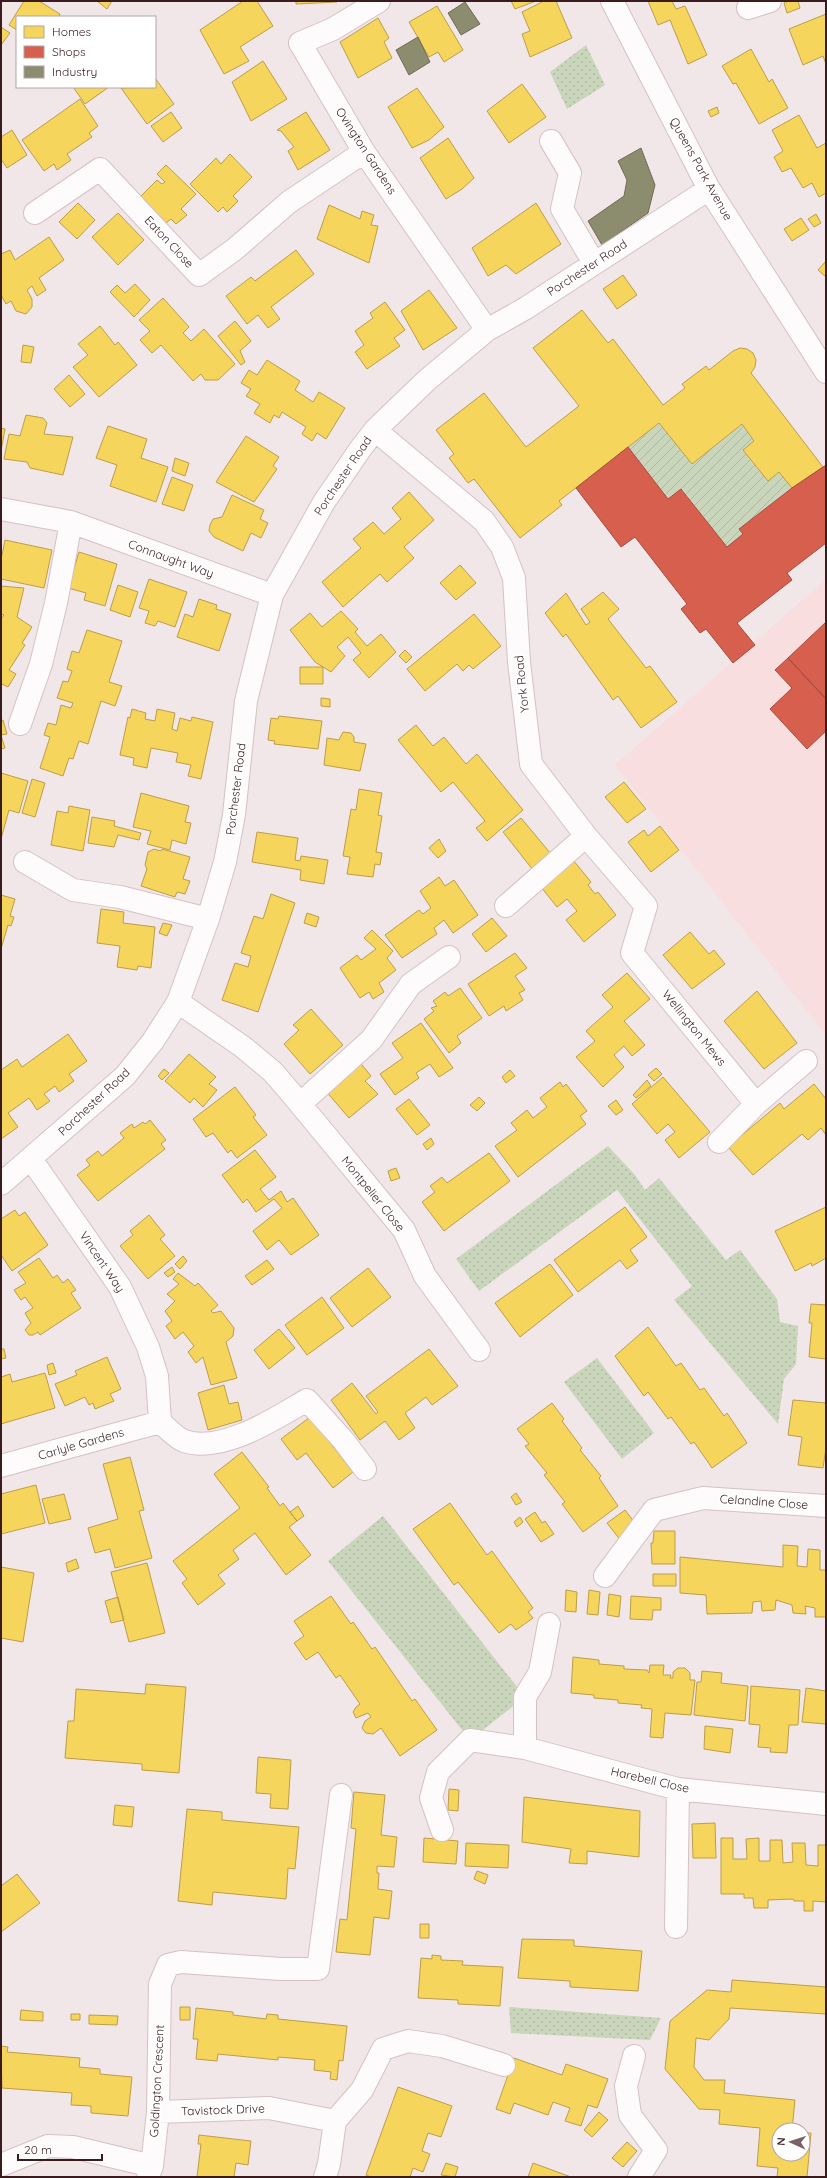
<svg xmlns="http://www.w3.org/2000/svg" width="827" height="2178" viewBox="0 0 827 2178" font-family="Quicksand,sans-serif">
<defs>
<pattern id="grass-dots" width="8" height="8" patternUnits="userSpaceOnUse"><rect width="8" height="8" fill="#cad6bb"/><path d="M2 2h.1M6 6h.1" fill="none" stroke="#aeb7a0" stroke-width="1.8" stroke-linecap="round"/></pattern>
<pattern id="garden-furrows" width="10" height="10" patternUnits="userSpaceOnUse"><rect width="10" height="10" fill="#cad6bb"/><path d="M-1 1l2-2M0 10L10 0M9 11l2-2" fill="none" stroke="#aeb7a0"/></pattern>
</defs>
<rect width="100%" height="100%" fill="#f1e7e8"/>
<!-- built -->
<path fill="#f8dedf" d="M826,579V1036L615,765Z"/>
<!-- grass -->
<path fill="url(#grass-dots)" d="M586,45L605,85L567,109L550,72Z
M608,1146L635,1175L645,1190L659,1178L726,1260L740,1250L777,1299L780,1322L798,1326L796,1364L784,1379L778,1424L674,1300L692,1286L617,1190L479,1291L456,1259Z
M597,1358L654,1433L622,1459L564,1382Z
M383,1516L525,1697L470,1740L328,1561Z
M509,2007L661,2018L650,2040L511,2033Z"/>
<!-- garden -->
<path fill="url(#garden-furrows)" d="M659,423L692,464L742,424L754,441L743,450L768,481L779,472L792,488L739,529L743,534L727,547L682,489L668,499L628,447Z"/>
<!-- homes -->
<path fill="#f6d55c" stroke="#be9d49" d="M24,1H39L60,14L59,17H17V30L9,25Z
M97,1H112L107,9Z
M243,1H257L273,26L240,47L249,61L224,74L200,30Z
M296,1H337V2L296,4Z
M511,1H536L515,9Z
M544,1H556L572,38L530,57L522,34L530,31L522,12Z
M648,1H672L676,9L685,6L707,55L688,64L670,20L658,25Z
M788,1H798L800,8L787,13L784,3Z
M437,6L463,50L444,62L438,52L429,57L409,22Z
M826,14V64L823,56L803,65L789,29Z
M378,18L389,38L384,42L392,58L358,78L340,42Z
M1,27L10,33L1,45Z
M751,49L769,82L772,79L788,108L759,124L736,83L733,84L722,66Z
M263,61L287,99L251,121L232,82Z
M155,78L174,104L147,124L121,88L155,87Z
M522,84L546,117L509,143L487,111Z
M73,87H109L85,104Z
M417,88L444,127L429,140L412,148L388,107Z
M80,99L98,126L89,133L92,137L67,154L71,160L57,170L54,164L44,171L22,140Z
M717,107L719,113L711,117L708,111Z
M171,112L182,128L163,142L151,126Z
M306,112L330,150L298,170L288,151L294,147L281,131L277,130Z
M799,115L817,148L826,143V193L819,197L812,183L803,188L791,168L782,172L774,157L783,151L772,130Z
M12,130L27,155L7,168L1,159V137Z
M448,138L474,178L462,189L446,199L420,158Z
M230,154L252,177L233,196L238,201L227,212L223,207L218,212L190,184L216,158L221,164Z
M166,165L196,194L181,209L187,215L176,224L171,219L166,223L141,196L157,180L162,184L165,182L157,174Z
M78,203L95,220L77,239L59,222Z
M536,203L561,244L516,274L506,265L488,276L472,248Z
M329,205L360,219L362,211L374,215L371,225L378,226L369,263L317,239Z
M118,213L144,240L118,265L92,237Z
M816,214L821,223L814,227L808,219Z
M801,218L809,230L792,241L784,229Z
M49,237L64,260L39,278L46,290L37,296L32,286L27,290L32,299V307L26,314L16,311L11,301L6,304L1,295V254L10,250L15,260Z
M296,250L314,274L271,307L280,319L268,328L258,315L247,324L226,296L251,277L255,281Z
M826,261V277L818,270Z
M623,275L637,295L617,309L603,289Z
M135,284L150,300L134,317L110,292L117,285L125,293Z
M429,290L457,328L423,350L401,311Z
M163,298L189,327L183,333L191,341L204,329L235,364L218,380H205L201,374L193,381L161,345L152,353L140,340L150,331L139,320Z
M385,302L405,330L394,338L400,346L367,369L355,352L364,345L355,331L373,318L370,313Z
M582,310L608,343L613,339L663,405L685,388L682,384L706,366L709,370L733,351L740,348L747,349L753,353L756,360L755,367L751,373L823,467L792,488L779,472L768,481L743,450L754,441L742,424L692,464L659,423L559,501L562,505L520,538L474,479L468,483L449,458L454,454L436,430L484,393L526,447L579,406L533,348Z
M235,321L251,341L240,351L245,362L241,365L218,336Z
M100,326L115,345L118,342L137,365L99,397L73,367L88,355L78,344Z
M23,345L34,347L31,363L21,362Z
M267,360L300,381L295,390L313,402L319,392L345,408L326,439L317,433L312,441L302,434L306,427L282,412L279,418L274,415L270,423L254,413L260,404L246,396L251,389L241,383L249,370L257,375Z
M69,375L85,394L70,407L54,389Z
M26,415L43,418L47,423L44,434L73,437L63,475L30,468L27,462L4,459L9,434L20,436Z
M108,426L147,439L141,458L168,467L156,502L110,486L117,465L96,458Z
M1,428L5,429L1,451Z
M246,436L279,457L273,466L277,469L254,502L216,482Z
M175,458L189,463L185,476L172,471Z
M172,477L193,485L184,511L162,504Z
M409,492L434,520L404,547L414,558L387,582L380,574L343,607L322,582L361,548L353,539L373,522L384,534L401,519L392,508Z
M232,495L264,510L260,519L268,523L261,538L251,533L243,551L214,537L209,531L210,525L213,519L222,517Z
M5,540L52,550L44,588L1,579V560Z
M79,552L117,564L105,606L84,600L86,593L68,588Z
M460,565L476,583L456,600L440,583Z
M149,579L187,592L175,627L158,621L155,626L145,623L149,611L139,608Z
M118,585L138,592L130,617L110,610Z
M1,586L24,588L17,617L32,627L22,643L25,645L9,670L16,674L8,687L2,684L1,686V619L4,615L1,614Z
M603,592L619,609L608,619L646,668L650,666L677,702L641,728L618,696L613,700L566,634L563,637L545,613L566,593L586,625L590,622L581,609Z
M199,599L217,605L216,609L231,614L219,651L177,637L185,614L193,617Z
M341,611L358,629L355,632L367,646L381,634L396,652L369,678L353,660L361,653L348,637L337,647L345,656L331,672L315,662L290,630L310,613L322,627Z
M474,614L501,646L473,669L469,665L463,671L457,664L425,691L407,669Z
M87,630L122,641L109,682L122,686L115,706L101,701L88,744L79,741L73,759L69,758L63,776L40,768L50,737L44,735L48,723L56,725L61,705L71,708L73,703L57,698L63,681L68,682L72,671L67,669L72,651L79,653Z
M405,650L412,657L406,663L399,656Z
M300,667H323V684H300Z
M321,698L330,699V707L321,706Z
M132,709L146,713L145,719L155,721L157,709L175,713L172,729L177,731L180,718L191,721L192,717L213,722L201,779L188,776L191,765L176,762L178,753L151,748L147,768L133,765L134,758L120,755L128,717L130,718Z
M279,716L322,721L318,749L274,744L275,741L268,740L271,718L278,719Z
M3,720L7,734L1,735L5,748L1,749V721Z
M416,725L433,746L444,737L466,764L477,754L523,810L487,841L476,828L485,821L453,782L441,792L398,740Z
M343,732L351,733L354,737V742L366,744L360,771L324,765L327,738L339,740Z
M1,773L28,781L19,813L9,810L1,839Z
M32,779L45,783L35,817L22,813Z
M624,782L646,809L627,823L605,797Z
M359,789L382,793L378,815L382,816L376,852L382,853L380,865L375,864L373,877L347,874L350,857L343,856L351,809L356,810Z
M141,793L189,806L185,822L191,823L186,844L172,840L170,850L147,844L151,831L133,827Z
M69,806L90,810L83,851L51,845L57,811L68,813Z
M92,817L115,821L114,826L141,833L139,840L118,835L114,847L88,843Z
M521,818L551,854L533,870L503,832Z
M660,826L679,850L651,872L628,842L644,830L648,836Z
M257,832L298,838L295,860L300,861L301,856L328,860L324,884L300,880L301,870L252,862Z
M439,839L446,851L438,858L429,848Z
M154,849L161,851L162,849L190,857L183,879L190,881L185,894L177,892L175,897L141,886L147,869L145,865L148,852Z
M573,860L591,882L588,885L595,894L598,892L616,915L584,942L566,920L577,911L567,899L557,907L541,887Z
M439,877L445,886L454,880L478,915L453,933L444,920L434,928L437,934L402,958L385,935L419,910L423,914L431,908L420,891Z
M271,894L295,903L258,1012L222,1000L235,963L248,967L251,956L241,953L254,916L263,919Z
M1,895L15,899L10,916L14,917L11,926L8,925L1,949Z
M101,909L124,912L123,923L155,927L151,968L138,966L137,970L117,967L120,946L97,943Z
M307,913L319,917L316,927L304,923Z
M492,918L507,936L486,952L472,934Z
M163,923L172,925L167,936L159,933Z
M372,930L393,951L387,958L396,970L379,983L384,992L373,999L369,992L360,998L340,968L357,955L361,960L376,949L364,938Z
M690,932L709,954L714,950L725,964L692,989L663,955Z
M515,953L527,968L515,976L525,990L519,993L523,1000L506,1011L504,1006L489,1016L468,984Z
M627,973L650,999L624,1021L645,1045L632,1056L624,1046L614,1055L624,1067L603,1087L576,1057L595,1041L586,1031L613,1007L602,995Z
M460,988L482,1018L457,1036L461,1043L449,1053L424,1019L434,1011L431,1008L437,1006L433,1001L445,992L448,996Z
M757,991L797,1043L764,1069L724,1021Z
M311,1009L343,1045L310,1074L284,1044L299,1030L293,1025Z
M421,1023L453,1068L439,1077L430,1064L416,1073L419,1078L395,1095L380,1074L403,1058L392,1043Z
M68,1034L87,1061L69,1074L74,1081L59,1092L55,1086L44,1094L50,1101L37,1110L29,1098L8,1113L18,1127L1,1139V1070L17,1059L22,1067Z
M189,1054L216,1077L209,1084L217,1090L203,1107L194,1098L190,1103L165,1081Z
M358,1060L371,1076L365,1081L378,1094L349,1118L324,1089Z
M656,1068L662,1074L654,1081L648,1075Z
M164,1069L169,1073L162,1080L158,1076Z
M510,1070L515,1076L506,1083L502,1077Z
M663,1077L710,1132L679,1158L665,1140L675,1132L668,1124L657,1134L632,1104Z
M647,1080L651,1086L636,1098L633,1095Z
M560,1082L563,1087L566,1084L587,1111L580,1116L586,1124L518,1177L495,1146L517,1130L511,1123L527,1110L533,1118L547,1107L540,1098Z
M814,1084L826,1099V1135L821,1128L808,1140L802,1134L753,1175L728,1147L780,1103L784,1109Z
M235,1087L256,1115L253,1117L267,1135L237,1158L231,1150L228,1153L213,1133L206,1137L193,1119Z
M479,1097L485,1103L477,1111L470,1105Z
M409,1099L430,1125L417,1135L396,1109Z
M616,1100L623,1110L616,1115L608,1106Z
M150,1120L166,1140L161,1144L165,1149L98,1201L77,1175L90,1165L86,1160L98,1151L102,1156L124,1138L120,1133L132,1124L134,1128L143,1122L145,1124Z
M431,1138L434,1144L427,1150L423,1144Z
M255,1150L276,1177L260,1189L269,1200L281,1191L287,1202L293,1198L319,1235L291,1255L279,1240L267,1250L253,1231L282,1208L274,1199L256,1212L247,1199L243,1203L222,1175Z
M489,1153L510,1181L444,1231L422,1202L435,1192L430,1186L442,1177L447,1183Z
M396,1168L400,1178L391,1181L388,1171Z
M625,1207L647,1237L630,1250L638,1261L627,1269L620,1260L578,1292L554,1260Z
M826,1207V1258L812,1266L811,1263L795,1271L775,1231Z
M15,1210L19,1216L25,1212L48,1245L12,1271L1,1255V1219Z
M149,1215L165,1235L160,1239L175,1256L148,1279L120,1246L133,1235L130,1231Z
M183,1256L187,1261L180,1269L175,1264Z
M39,1258L53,1278L57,1275L63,1283L68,1279L76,1290L71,1293L81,1308L40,1335L38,1332L33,1335H29L25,1330L31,1323L25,1313L33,1308L25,1297L21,1300L14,1290L26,1283L18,1272Z
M267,1260L274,1269L252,1285L245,1276Z
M550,1264L573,1295L520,1337L495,1303Z
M172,1267L175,1272L168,1277L164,1273Z
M368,1268L391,1297L352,1327L330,1298Z
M178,1273L195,1286L198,1283L218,1305L211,1311L213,1313L221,1311L234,1328L233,1336L226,1342L237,1378L211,1385L203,1357L196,1363L188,1352L194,1346L183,1332L175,1339L166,1326L172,1321L165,1311L175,1301L167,1294L179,1284L173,1279Z
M322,1297L344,1328L307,1355L285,1325Z
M811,1304L826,1305V1359L809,1357L812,1323H809Z
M648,1327L676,1366L681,1363L700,1390L704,1388L724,1416L727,1413L747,1443L712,1468L694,1442L691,1444L671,1417L668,1419L648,1392L644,1396L615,1356Z
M279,1329L295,1348L269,1369L254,1350Z
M1,1349H4L6,1358L1,1359Z
M429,1349L458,1386L432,1405L426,1397L405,1413L415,1428L399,1440L385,1421L360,1440L331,1400L352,1383L376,1414L378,1412L366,1396Z
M107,1357L121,1389L110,1394L114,1401L95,1409L93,1403L89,1405L85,1397L65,1406L55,1384L77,1375L75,1371Z
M53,1363L56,1373L49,1375L47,1365Z
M45,1373L55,1408L1,1424V1377L10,1374L12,1382Z
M224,1385L229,1404L238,1402L242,1420L208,1430L198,1393Z
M793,1400L826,1403V1448L823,1468L798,1465L802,1437L788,1435Z
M552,1403L564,1419L562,1421L582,1448L580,1450L601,1476L599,1478L618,1506L583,1532L562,1504L565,1502L544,1475L547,1473L525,1446L529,1444L517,1429Z
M310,1417L353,1472L333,1488L306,1453L297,1460L281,1439Z
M242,1452L269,1487L267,1488L280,1506L283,1503L297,1521L289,1527L311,1555L286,1575L255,1533L233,1550L239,1559L218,1575L225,1584L198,1605L182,1583L187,1579L173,1561L240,1508L214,1474Z
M130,1457L144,1510L139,1511L152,1558L115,1568L110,1549L95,1553L88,1528L118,1519L103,1464Z
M36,1485L45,1523L1,1534V1494Z
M516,1493L522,1502L516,1505L511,1497Z
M64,1494L71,1519L49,1524L42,1499Z
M450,1503L487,1555L492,1551L533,1608L528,1612L533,1618L516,1630L511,1624L499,1633L458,1582L454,1585L413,1529Z
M298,1506L304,1516L297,1521L290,1512Z
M625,1510L638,1527L621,1541L607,1523Z
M535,1512L542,1523L545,1521L554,1534L541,1542L525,1519Z
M520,1517L523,1522L517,1527L514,1522Z
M654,1531H675V1564H652L651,1543H653Z
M783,1545L798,1546L797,1566L807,1567L808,1549L820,1550V1570H826V1617H815V1608L805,1606L806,1614L793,1613L792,1605L776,1600L775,1610L762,1611L761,1601L753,1602L752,1613L707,1614L706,1595L680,1593V1557L783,1567Z
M76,1559L79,1568L68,1572L66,1563Z
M147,1563L165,1633L129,1642L111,1572Z
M1,1567L34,1573L23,1642L1,1638Z
M653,1574H676V1586H653Z
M566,1590L577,1592L576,1612L565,1611Z
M589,1590L600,1592L598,1615L587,1614Z
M609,1594L621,1596L619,1617L607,1615Z
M331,1596L351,1624L353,1622L372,1649L375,1647L412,1701L415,1699L437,1730L400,1756L381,1728L373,1734L366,1733L362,1728L365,1721L371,1717L368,1713L356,1718L353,1712L356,1707L360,1704L340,1675L336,1678L318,1652L306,1660L294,1643L304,1636L294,1621Z
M631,1596L661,1598V1610H653L652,1620L630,1619Z
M118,1597L124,1620L111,1623L105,1601Z
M573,1657L599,1660V1664L624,1666V1669L647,1670L649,1673L650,1665H664L663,1675H671L670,1678H673V1672L678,1668H685L690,1673V1680H695L691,1715L665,1713L663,1738L650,1737L652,1709L641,1708L642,1705L618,1703V1700L594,1698V1695L571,1693Z
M702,1671L722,1673L721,1683L748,1686L745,1721L694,1715L697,1682H701Z
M146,1684L186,1687L179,1773L142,1770V1764L65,1758L68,1721H74L76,1689L145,1694Z
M751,1686L800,1690L798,1725H789L787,1753L770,1752L771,1748L758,1747L760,1725L749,1724Z
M806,1688L826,1691V1724L802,1722Z
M705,1726L733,1729L730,1753L704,1749Z
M258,1757L291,1760L288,1809L270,1808L271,1794L256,1793Z
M449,1789L459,1790L458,1811L448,1810Z
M354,1792L385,1795L381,1835L397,1837L394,1867L377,1866V1873H379L378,1889L392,1891L389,1919L374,1917L370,1955L336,1952L340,1919L347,1920L356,1829L351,1828Z
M524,1797L640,1811L639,1857L587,1851V1864L569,1863L571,1849L522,1842Z
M115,1805L134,1807L132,1827L113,1825Z
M187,1809L222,1812V1820L299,1827L295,1869L288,1868L286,1899L213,1892L212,1905L178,1901Z
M715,1823L716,1858H693L692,1824Z
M424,1838L458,1841L456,1864L423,1862Z
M721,1838H733V1859H747L746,1839L759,1838V1861H770V1840H782L783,1863L793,1862L792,1843H805L806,1865L818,1866V1845H826V1902L813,1901V1911H804V1901H794L793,1899L768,1900V1908H754L753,1898H744V1894H721Z
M466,1843L509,1845L508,1868L465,1866Z
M477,1871L488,1875L485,1884L474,1879Z
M17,1874L40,1903L1,1932V1886Z
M420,1924H429V1938H420Z
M522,1939L574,1940V1946L642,1951L638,1991L570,1987V1981L518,1978Z
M432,1955L441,1956V1960L463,1961L462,1965L503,1967L500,2006L458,2004V2000L418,1998L421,1958L432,1959Z
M732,1980L826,1987V2014L730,2008L729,2019L709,2040L696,2038L694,2067L704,2080H725L724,2093L795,2100L792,2130H779V2154H803V2133H811L807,2177H777L778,2168L757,2166L760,2128L719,2124L720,2110L699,2109L665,2069L670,2021L707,1990L731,1992Z
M180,2007H190V2020H180Z
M196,2008L233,2012V2015L266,2019L267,2014L278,2015V2019L347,2026L343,2061L339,2060L337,2080L330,2079L331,2072L314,2070L315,2060L278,2057V2060L218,2054L217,2061L196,2059L198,2039H193Z
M21,2010L43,2012V2021L20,2020Z
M71,2014H80V2020H71Z
M89,2015L118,2016L117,2025L89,2024Z
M1,2046L8,2047L7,2052L80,2058L79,2067L100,2069V2074L132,2077L128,2116L91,2113V2106L71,2105L72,2093L2,2088Z
M514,2058L562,2075L566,2064L608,2079L597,2108L588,2105L581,2126L565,2121L570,2108L553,2102L548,2115L514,2103L510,2114L496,2109Z
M398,2087L452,2106L441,2137L428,2133L422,2151L430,2154L423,2172L413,2168L410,2177H371L366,2175Z
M599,2112L608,2120L592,2137L584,2130Z
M199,2135L251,2141L248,2165L236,2163L234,2177H197L201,2144H198Z
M627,2142L637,2151L623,2167L612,2158Z
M446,2163L458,2167L455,2177L441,2175Z
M533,2163L571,2177H528Z"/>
<!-- shops -->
<path fill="#d6604d" stroke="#a74b3f" d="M628,447L668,499L681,489L727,547L743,534L739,529L792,488L826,465V543L787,573L792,580L737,623L755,645L733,663L706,629L700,633L681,609L687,604L635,537L621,547L576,488Z
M826,622V699L788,658Z
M788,658L826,699V731L807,749L770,709L792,688L775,670Z"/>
<!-- industry -->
<path fill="#8c8c6e" stroke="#736a56" d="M465,2L480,24L461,35L448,13Z
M418,37L430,62L409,75L396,50Z
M641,148L655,185L648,213L602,245L588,221L624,196L627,180L618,161Z"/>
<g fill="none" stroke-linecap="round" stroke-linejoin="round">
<!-- minor casing -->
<g stroke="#d6c1c2" stroke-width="24">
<path id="minor" d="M379,1L333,29L300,43L364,152L487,330
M612,1L709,189L826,372
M748,8L770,1
M551,141L570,173L562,209L594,263
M35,213L100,169L199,275L235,249L289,202L364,152
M375,430L484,521L502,547L514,578L519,662L531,764L586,836L646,906L632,953L756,1104
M1,509L71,522L272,595
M20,724L41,664L56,603L71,522
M25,862L73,890L120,897L208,919
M506,906L586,836
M178,1002L243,1047L273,1072L296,1099L404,1230L425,1276L479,1350
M300,1104L371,1040L411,984L449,957
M719,1142L756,1104L806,1061
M31,1159L120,1287L148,1347L157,1376L160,1422
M1,1184L125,1076L153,1041L178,1002L208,919L225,862L234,815L246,701L272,595L324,502L361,448L375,430L427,380L487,330L526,308L709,189
M160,1422C167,1428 176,1438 184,1441C222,1454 276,1418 307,1400L343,1440L365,1469
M1,1466L160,1422
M605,1576L654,1510L703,1498L826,1506
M525,1748V1697L540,1672L549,1624
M442,1830L431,1798L438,1772L470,1740L525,1748L678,1789L826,1804
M676,1927L678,1789
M634,2056L626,2086L630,2115L656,2150L639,2177
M158,2112L269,2108L335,2121
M1,2165L48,2146L73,2147L152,2166
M148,2177L152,2166L158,2112L160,1984L168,1965L181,1962L281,1969H318L341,1795
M325,2177L329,2164L335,2121L362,2090L383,2049L408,2041L442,2046L504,2065"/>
</g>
<!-- minor -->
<use href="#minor" stroke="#fdfbfc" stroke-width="22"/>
</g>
<g text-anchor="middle" stroke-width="4" stroke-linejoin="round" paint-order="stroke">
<!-- street labels -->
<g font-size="12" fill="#3a1b1e" stroke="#fff">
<text transform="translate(366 151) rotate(57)" y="4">Ovington Gardens</text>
<text transform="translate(701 169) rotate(61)" y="4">Queens Park Avenue</text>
<text transform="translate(169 242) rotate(47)" y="4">Eaton Close</text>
<text transform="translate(587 268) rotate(-33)" y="4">Porchester Road</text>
<text transform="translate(343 476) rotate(-56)" y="4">Porchester Road</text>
<text transform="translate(171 559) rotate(20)" y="4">Connaught Way</text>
<text transform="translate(522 684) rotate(-96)" y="4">York Road</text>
<text transform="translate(236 789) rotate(-83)" y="4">Porchester Road</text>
<text transform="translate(694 1028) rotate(51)" y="4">Wellington Mews</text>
<text transform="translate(94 1102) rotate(-43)" y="4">Porchester Road</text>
<text transform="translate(373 1194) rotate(51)" y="4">Montpelier Close</text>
<text transform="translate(102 1262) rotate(56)" y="4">Vincent Way</text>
<text transform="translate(81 1444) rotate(-16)" y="4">Carlyle Gardens</text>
<text transform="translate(764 1502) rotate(4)" y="4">Celandine Close</text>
<text transform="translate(650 1780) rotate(13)" y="4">Harebell Close</text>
<text transform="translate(157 2081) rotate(-87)" y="4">Goldington Crescent</text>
<text transform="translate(223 2110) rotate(-2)" y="4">Tavistock Drive</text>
</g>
</g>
<!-- border -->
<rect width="827" height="2178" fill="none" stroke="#3a1b1e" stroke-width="4"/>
<!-- legend -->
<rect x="16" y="16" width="140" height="72" fill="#ffffff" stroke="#b0a4a5"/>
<rect x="24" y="26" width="20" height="12" fill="#f6d55c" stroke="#b0a4a5"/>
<text x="52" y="36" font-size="12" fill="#3a1b1e">Homes</text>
<rect x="24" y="46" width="20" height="12" fill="#d6604d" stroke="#b0a4a5"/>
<text x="52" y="56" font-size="12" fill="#3a1b1e">Shops</text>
<rect x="24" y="66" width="20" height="12" fill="#8c8c6e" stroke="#b0a4a5"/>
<text x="52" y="76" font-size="12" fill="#3a1b1e">Industry</text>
<!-- north arrow -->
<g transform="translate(791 2142) rotate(273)"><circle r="19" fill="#ffffff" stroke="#b0a4a5"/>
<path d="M0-3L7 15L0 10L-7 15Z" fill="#7a6265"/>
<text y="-6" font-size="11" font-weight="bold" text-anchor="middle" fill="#3a1b1e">N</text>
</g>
<!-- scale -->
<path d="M18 2154v6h84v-6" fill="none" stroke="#3a1b1e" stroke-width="2"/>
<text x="24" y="2154" font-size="12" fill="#3a1b1e" stroke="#ffffff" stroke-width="3" paint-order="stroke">20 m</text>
</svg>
